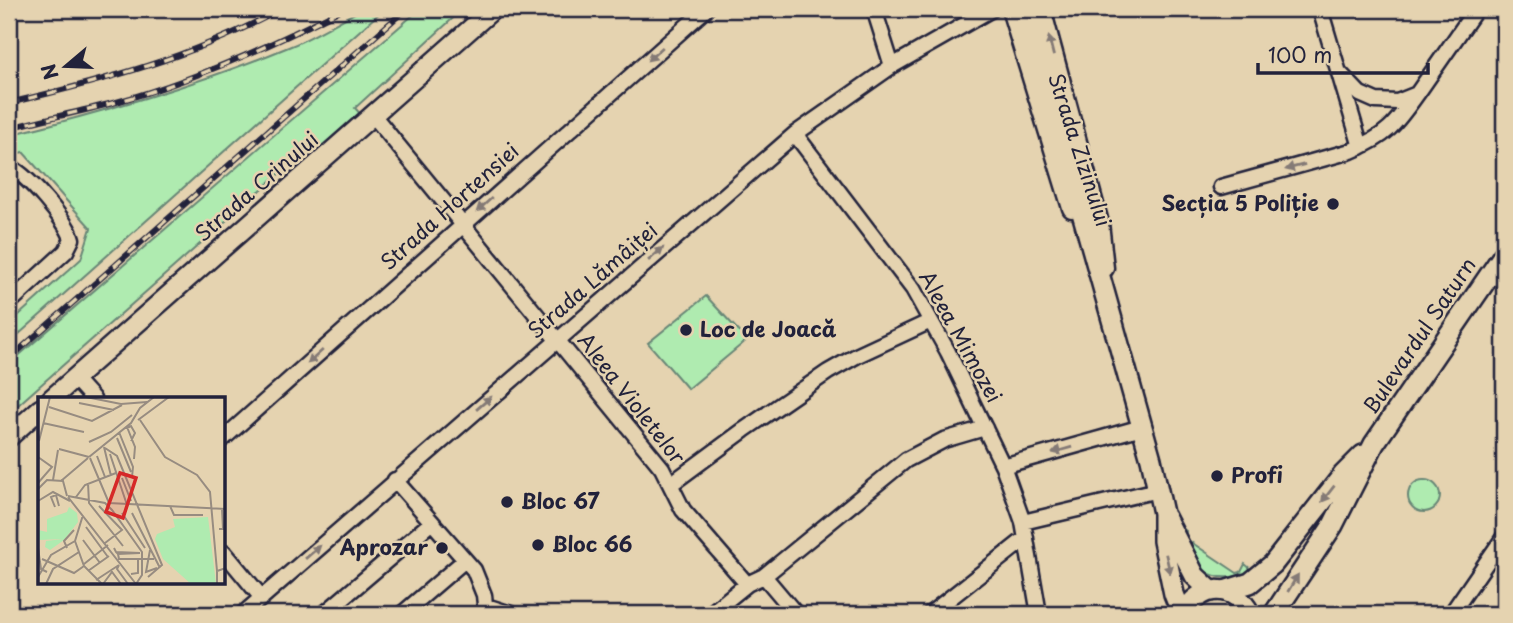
<svg xmlns="http://www.w3.org/2000/svg" width="1513" height="623" viewBox="0 0 1513 623" font-family="'Playpen Sans',sans-serif">
<rect width="100%" height="100%" fill="#e5d3b0"/>
<filter id="ink" filterUnits="userSpaceOnUse"><feTurbulence type="fractalNoise" baseFrequency=".0143" numOctaves="2"/><feDisplacementMap in="SourceGraphic" scale="14" xChannelSelector="R" yChannelSelector="G"/><feConvolveMatrix kernelMatrix="1 2 1 2 8 2 1 2 1" color-interpolation-filters="sRGB"/></filter>
<g filter="url(#ink)">
<!-- green -->
<path fill="#afebb0" stroke="#688676" stroke-width="2" d="M362,9H384L9,343V324L81,259L91,228L23,152L9,156V135C104,112 200,84 291,46C315,36 339,21 362,9Z
M420,9H463L355,108L363,117L326,150L315,142L9,413V364Z
M706,296L747,340L688,389L648,343Z
M1408 496a16 16 0 1 1 32 0a16 16 0 1 1-32 0Z
M1182,528L1186,531L1185,538L1237,573L1241,572L1245,564L1252,570C1216,590 1185,567 1182,528Z"/>
<g fill="none" stroke-linecap="round" stroke-linejoin="round">
<!-- minor casing -->
<g stroke="#22223b" stroke-width="19">
<path id="minor" d="M874,9L892,66
M1320,9L1361,147
M1338,71L1360,94L1376,101L1397,102L1417,94L1476,9
M373,115L662,468L683,510L747,584
M795,134L913,289L948,352L1003,466L1023,522L1039,614
M9,167C26,173 68,222 72,239L66,251L9,303
M1221,187L1351,151C1387,136 1395,125 1417,94
M75,379L93,399
M224,438L706,9
M1003,466L1142,427
M395,480L474,570L484,595L486,614
M671,484L744,430L828,372L858,355L931,321
M1023,522L1158,490
M224,552L262,598
M764,576L796,614
M486,606L511,614
M243,614L795,134L892,66L992,9
M324,614L432,522
M402,614L465,560
M710,614L747,584L764,576L906,460L944,440L985,428
M930,614L1026,538
M1451,614L1504,537"/>
</g>
<!-- tertiary casing -->
<g stroke="#22223b" stroke-width="23">
<path id="tertiary" d="M1011,9L1072,208
M1041,9L1099,223L1104,268
M51,399L493,9
M9,437L40,409"/>
</g>
<!-- secondary casing -->
<g stroke="#22223b" stroke-width="24">
<path id="secondary" d="M1025,9L1151,459L1163,513V541L1174,594L1182,614
M1165,517L1195,576L1211,591
M1224,591L1250,583L1273,564L1343,475L1363,455
M1184,614C1200,583 1234,582 1250,614
M1274,614L1333,525L1374,444L1504,254"/>
</g>
<!-- minor -->
<use href="#minor" stroke="#e5d3b0" stroke-width="14"/>
<!-- tertiary -->
<use href="#tertiary" stroke="#e5d3b0" stroke-width="18"/>
<!-- secondary -->
<use href="#secondary" stroke="#e5d3b0" stroke-width="19"/>
<!-- rail casing -->
<g stroke="#22223b" stroke-width="6">
<path id="rail" d="M9,103C102,81 197,56 281,9
M9,128C44,119 79,112 113,103C193,81 269,47 342,9
M9,359L406,9"/>
</g>
<!-- rail -->
<use href="#rail" stroke="#e5d3b0" stroke-width="3.5" stroke-dasharray="10" stroke-linecap="butt"/>
</g>
<!-- one-way arrows -->
<defs><path id="oneway-solid" d="M-6-.8H1V-3.2L6.5 0L1 3.2V.8H-6Z" transform="scale(1.75)"/></defs>
<g fill="#847a76">
<use href="#oneway-solid" transform="translate(1051 46) rotate(-104)"/>
<use href="#oneway-solid" transform="translate(655 54) rotate(138)"/>
<use href="#oneway-solid" transform="translate(1295 167) rotate(165)"/>
<use href="#oneway-solid" transform="translate(484 205) rotate(138)"/>
<use href="#oneway-solid" transform="translate(656 254) rotate(-41)"/>
<use href="#oneway-solid" transform="translate(315 357) rotate(138)"/>
<use href="#oneway-solid" transform="translate(484 403) rotate(-41)"/>
<use href="#oneway-solid" transform="translate(1062 450) rotate(164)"/>
<use href="#oneway-solid" transform="translate(1328 494) rotate(128)"/>
<use href="#oneway-solid" transform="translate(313 552) rotate(-41)"/>
<use href="#oneway-solid" transform="translate(1168 564) rotate(77)"/>
<use href="#oneway-solid" transform="translate(1293 583) rotate(-59)"/>
</g>
</g>
<!-- markers -->
<g fill="#22223b" stroke="#e5d3b0" stroke-width="2.5">
<circle cx="1333" cy="204" r="7"/>
<circle cx="686" cy="330" r="7"/>
<circle cx="1217" cy="476" r="7"/>
<circle cx="507" cy="502" r="7"/>
<circle cx="538" cy="545" r="7"/>
<circle cx="442" cy="548" r="7"/>
</g>
<g text-anchor="middle" stroke-width="5" stroke-linejoin="round" paint-order="stroke">
<!-- street labels -->
<g font-size="21" fill="#22223b" stroke="#e5d3b0">
<text transform="translate(1079 150) rotate(72)" y="7">Strada Zizinului</text>
<text transform="translate(257 187) rotate(-41)" y="7">Strada Crinului</text>
<text transform="translate(450 207) rotate(-42)" y="7">Strada Hortensiei</text>
<text transform="translate(593 281) rotate(-41)" y="7">Strada Lămâiței</text>
<text transform="translate(1420 336) rotate(-56)" y="7">Bulevardul Saturn</text>
<text transform="translate(960 337) rotate(61)" y="7">Aleea Mimozei</text>
<text transform="translate(631 399) rotate(52)" y="7">Aleea Violetelor</text>
</g>
<!-- poi labels -->
<g font-size="21" font-weight="bold" fill="#22223b" stroke="#e5d3b0" text-anchor="start">
<text x="1319" y="211" text-anchor="end">Secția 5 Poliție</text>
<text x="700" y="337">Loc de Joacă</text>
<text x="1231" y="483">Profi</text>
<text x="521" y="509">Bloc 67</text>
<text x="552" y="552">Bloc 66</text>
<text x="428" y="555" text-anchor="end">Aprozar</text>
</g>
</g>
<!-- overview -->
<g transform="translate(38 397)">
<rect width="187" height="187" fill="#e5d3b0"/>
<path d="M31,110L39,116L40,125L26,143L12,153L7,150L8,144L25,142L1,143L0,133L9,135V122L29,115ZM170,120L178,187H153L125,162L117,142L119,137L137,130L135,122Z" fill="#afebb0"/>
<path fill="none" stroke="#978c81" stroke-width="2" d="M48,0L83,7L109,5M41,6L76,13M11,10L54,24L84,8M100,23L131,0M102,23L127,60L159,78L172,95L179,174M5,26L46,35M89,30L97,50L96,62M89,31L93,29L97,36L93,44M81,35L95,70L94,80L89,77M79,41L93,75M1,44L12,0M51,45L73,35L94,18M66,50L73,79M67,51L79,59L124,168L110,180M21,52L51,60M72,57L89,108M59,59L67,80M0,60L14,70L0,86M51,60L93,26L102,11L116,0M52,61L71,106L188,112M84,81L93,104M15,83L20,53M23,84L50,61M50,86L51,106L85,149M0,92L9,83L25,84L29,99M30,99L67,106L74,113L104,155V178L98,187M30,100L98,187M38,100L47,88L78,76M0,104L15,95L32,104M61,109L84,133L67,146M132,109L136,118H165M17,110L13,100L18,98L21,109M84,116L107,151M94,116L122,171M45,118L37,144L46,169L64,187M48,130L70,160M181,132H185L184,112M45,143L62,166M0,151L3,172L9,175M29,151L26,144L36,133M76,151L78,155L80,157L102,156L78,155M112,153L108,175L119,171M80,157L81,162H116M4,162L36,176L46,169M46,167L70,148M81,168L79,172L90,187M50,174L71,159M93,177L100,176V161M0,180L13,158L37,144M58,183L81,168M8,187L15,172L41,155M65,187L74,175L83,187M179,187V174L188,171"/>
<path fill="#d62828" fill-opacity="0.15" stroke="#d62828" stroke-width="3.5" d="M82,76L98,81L85,121L68,115Z"/>
<rect width="187" height="187" fill="none" stroke="#22223b" stroke-width="3.5"/>
</g>
<!-- margin -->
<rect width="1513" height="623" fill="none" stroke="#e5d3b0" stroke-width="35"/>
<rect x="18" y="18" width="1478" height="588" fill="none" stroke="#22223b" stroke-width="2.5" filter="url(#ink)"/>
<!-- north arrow -->
<g transform="translate(66 66) rotate(251)" stroke="#e5d3b0" stroke-width="5" paint-order="stroke">
<path d="M0-5L12 26L0 18L-12 26Z" fill="#22223b"/>
<text y="-10" font-size="19" font-weight="bold" text-anchor="middle" fill="#22223b">N</text>
</g>
<!-- scale -->
<path d="M1258 63v10h170v-10" fill="none" stroke="#22223b" stroke-width="3.5"/>
<text x="1268" y="63" font-size="21" fill="#22223b" stroke="#e5d3b0" stroke-width="5" paint-order="stroke">100 m</text>
</svg>
